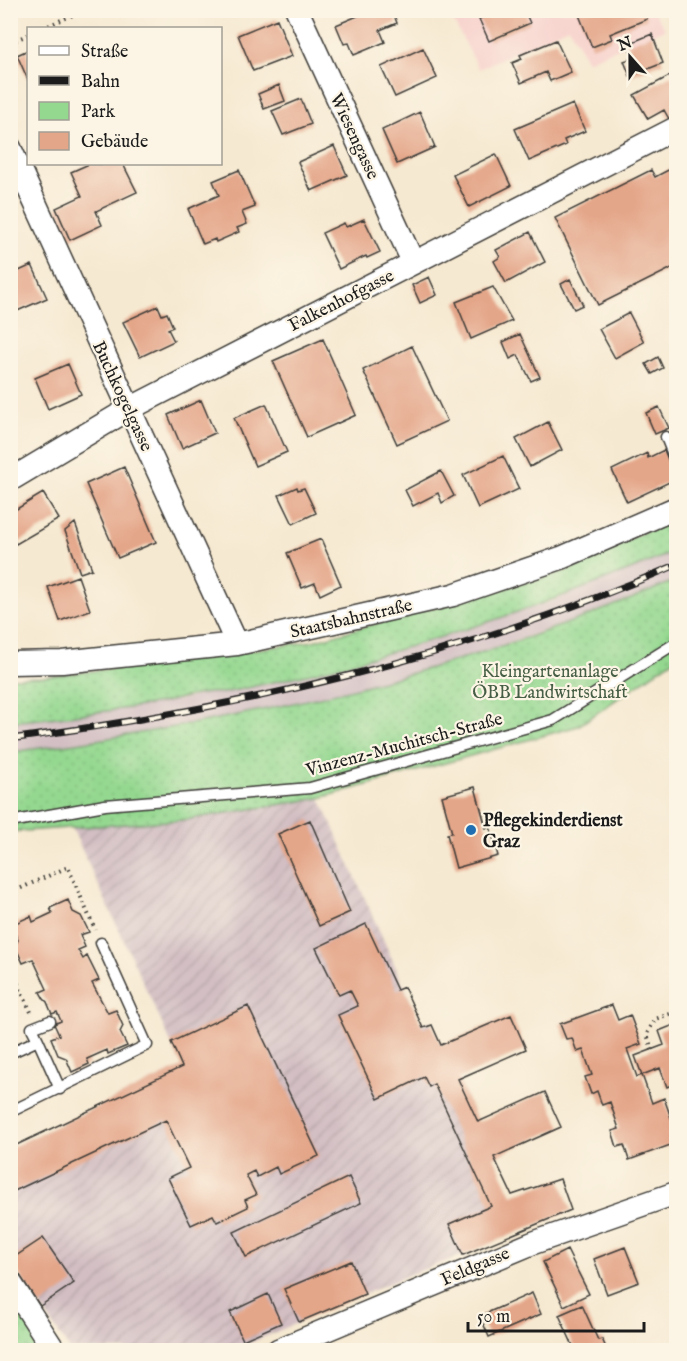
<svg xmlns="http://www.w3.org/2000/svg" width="687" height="1361" viewBox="0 0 687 1361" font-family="'IM FELL English',serif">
<defs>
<pattern id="industrial-furrows" width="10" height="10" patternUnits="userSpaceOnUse" patternTransform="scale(1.5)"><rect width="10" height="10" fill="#d2bec3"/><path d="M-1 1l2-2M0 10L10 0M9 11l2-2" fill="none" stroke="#b4a3a7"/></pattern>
<pattern id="green-dots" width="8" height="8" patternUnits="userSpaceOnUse" patternTransform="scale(1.5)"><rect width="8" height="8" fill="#94d890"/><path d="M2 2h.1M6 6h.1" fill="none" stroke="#7fb97c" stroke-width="1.8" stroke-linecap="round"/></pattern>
</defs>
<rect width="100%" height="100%" fill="#fcf5e5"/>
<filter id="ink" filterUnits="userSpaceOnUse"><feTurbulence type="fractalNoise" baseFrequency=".0167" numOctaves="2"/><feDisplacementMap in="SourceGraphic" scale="12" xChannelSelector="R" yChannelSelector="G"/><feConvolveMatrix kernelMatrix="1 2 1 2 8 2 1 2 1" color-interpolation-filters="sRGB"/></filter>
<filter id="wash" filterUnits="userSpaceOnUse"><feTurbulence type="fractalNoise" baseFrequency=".008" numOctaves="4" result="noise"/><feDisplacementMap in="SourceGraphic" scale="24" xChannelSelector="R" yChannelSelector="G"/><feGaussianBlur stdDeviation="1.35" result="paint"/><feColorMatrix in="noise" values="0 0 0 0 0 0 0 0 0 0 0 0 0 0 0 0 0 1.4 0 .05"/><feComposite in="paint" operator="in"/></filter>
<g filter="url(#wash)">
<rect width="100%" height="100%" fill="#f6e9d1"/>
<!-- built -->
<path fill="#f7d0cc" d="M448,11H653L665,29L587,61L569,27L479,69Z"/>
<!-- industrial -->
<path fill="url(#industrial-furrows)" d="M320,798L421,1024L430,1021L526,1227L463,1255L408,1275L234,1350H70L11,1262L10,1148L182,1067L72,828L184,820Z"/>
<!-- railway -->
<path fill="#d2bec3" d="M676,551V580L577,619L455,661L341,693L274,708L184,726L11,752L10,722L121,709L180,700L211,692L223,693L262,685L453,634L551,602Z"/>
<!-- green -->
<path fill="url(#green-dots)" stroke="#587a56" stroke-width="1.5" d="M676,516V551C530,613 380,661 223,693C200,691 178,700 155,704C107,712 59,717 11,722L10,678L42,677L185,660L313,641L566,571Z
M676,580V658L578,726L320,798L184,820L11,832V752C239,723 465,672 676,580Z
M11,1301L44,1350H11Z"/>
<g id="blocks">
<!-- building -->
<path fill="#e4a689" d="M372,10L374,14L381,10H392L397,23L380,30L385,42L354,55L349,43L344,44L336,25Z
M499,10H524L530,23L489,41L479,19Z
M577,10H644L647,19L610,34L612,39L592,47Z
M277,19L292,56L253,71L238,35Z
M652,34L663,63L630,76L624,61L633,58L628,44Z
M556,40L571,72L550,81L546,72L521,83L512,63L522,59L520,55Z
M423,48L437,78L395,97L381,67Z
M28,50V80L17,55Z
M671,75L676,86V114L669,119L664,110L648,119L634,95Z
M279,85L285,101L264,109L258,94Z
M301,99L311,124L283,135L272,111Z
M573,104L585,131L564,140L566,145L529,161L515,129Z
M420,112L435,147L397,164L382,130Z
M334,146L347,175L311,191L298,162Z
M496,154L511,186L469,207L453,175Z
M89,164H123L137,192L96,211L102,225L70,240L56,208L82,196L71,172Z
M676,166V266L598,305L555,218L651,170L655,177Z
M239,170L255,207L242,212L247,224L237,228L239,232L216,242L215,239L203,244L188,209L219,195L213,181Z
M364,219L380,252L367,258L366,256L339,269L322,233L344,223L346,227Z
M530,232L545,262L506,283L494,261L500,257L496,250Z
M32,265L47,298L15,312L10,302V275Z
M429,277L437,295L420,303L412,285Z
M570,279L583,305L574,309L561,284Z
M493,287L512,321L471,339L456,302Z
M158,306L162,315L167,313L173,327L168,329L174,341L140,357L123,322Z
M629,313L644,342L615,358L599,329Z
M520,334L540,377L531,381L518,355L510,359L503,342Z
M323,339L356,415L307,437L273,361Z
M412,346L447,421L397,444L363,370Z
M658,357L663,368L652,374L646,364Z
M68,364L81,394L48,409L35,378Z
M201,400L215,433L182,448L168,415Z
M266,404L287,452L255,466L234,418Z
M659,407L669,428L655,434L646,413Z
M548,422L562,450L530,467L516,439Z
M664,450L676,479L627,502L612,470L647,453L648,458Z
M503,456L519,489L478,508L463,475Z
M124,467L156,542L118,558L86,484Z
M441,471L454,496L442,503L438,493L413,506L405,490Z
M297,487L298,490L304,488L316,513L293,524L279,495Z
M43,493L59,519L16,544L10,535V513Z
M75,523L92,569L80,573L65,531Z
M321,539L341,585L320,595L315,583L302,588L287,553Z
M78,576L90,610L60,621L48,587Z
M475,787L486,828L490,826L498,856L456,868L447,834L452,833L442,796Z
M310,820L350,912L319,926L278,834Z
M68,900L73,912L81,916L89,932L80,935L85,947L78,950L83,959L87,956L99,980L92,983L108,1013L116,1010L123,1026L120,1032L127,1046L108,1054L107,1050L87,1059L89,1064L72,1072L66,1058L58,1055L51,1038L59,1035L54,1024L61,1021L57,1012L52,1014L47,1002L44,999L40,992L47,989L33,959L23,963L15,946L18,940L11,925L31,916L33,922L52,913L50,908Z
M366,924L397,990L404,987L423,1028L432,1025L441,1045L511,1015L526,1049L458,1079L478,1122L545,1092L561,1127L494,1157L512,1195L560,1179L571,1210L463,1255L449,1224L491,1206L434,1084L429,1087L424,1077L378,1099L338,1015L358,1006L350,990L339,995L316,948Z
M612,1005L618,1020L630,1015L641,1044L627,1049L637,1077L642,1075L652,1103L664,1098L676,1132V1143L629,1160L624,1145L617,1147L612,1131L619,1129L610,1102L602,1105L597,1091L591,1094L585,1077L592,1075L583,1050L577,1052L572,1038L566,1039L560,1024Z
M248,1006L319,1156L279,1174L276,1167L257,1177L254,1171L246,1175L256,1195L245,1200L248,1207L217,1222L213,1215L191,1225L168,1178L189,1168L166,1120L10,1193V1148L182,1067L171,1042Z
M676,1024V1083L667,1087L660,1068L642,1075L635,1056L664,1045L659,1031Z
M349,1177L361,1203L246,1257L234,1232Z
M43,1238L74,1283L40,1306L10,1260Z
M625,1247L639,1282L607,1294L594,1259Z
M567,1250L589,1294L564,1306L543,1262Z
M351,1261L365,1294L299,1322L284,1289Z
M532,1293L541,1314L489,1337L480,1316Z
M268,1294L281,1323L243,1340L230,1312Z
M582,1305L598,1340L602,1339L607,1350H587L585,1347L575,1350L559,1315Z
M531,1345L533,1350H518Z"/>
</g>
</g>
<g filter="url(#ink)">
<use href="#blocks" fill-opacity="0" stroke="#3d3b37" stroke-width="1.5"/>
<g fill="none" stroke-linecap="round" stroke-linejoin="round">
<!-- lane casing -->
<g stroke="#3d3b37" stroke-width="13">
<path id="lane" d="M666,437L676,462
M10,822L105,805L310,788L553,720L676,643
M38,1040L32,1028L50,1021
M10,1053L38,1040L60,1089
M10,1112L147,1045L101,943"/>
</g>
<!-- street casing -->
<g stroke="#3d3b37" stroke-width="25">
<path id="street" d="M297,10L413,262
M10,148L237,644
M10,480L129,409L676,128
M10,663L62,662L237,644L453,595L561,558L676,508
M10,1282L54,1350
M278,1350L533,1243L676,1193"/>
</g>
<!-- path -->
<path stroke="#3d3b37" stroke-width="4" stroke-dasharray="1.5 4.5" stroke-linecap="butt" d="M43,28L84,10
M10,42L28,35
M10,893L68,867L95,930
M10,967L31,1012
M652,1050L647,1034L655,1019L676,1012"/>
<!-- lane -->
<use href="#lane" stroke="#fff" stroke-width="10"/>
<!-- street -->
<use href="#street" stroke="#fff" stroke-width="22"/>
<!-- rail casing -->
<g stroke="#1c1c1c" stroke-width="7">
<path id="rail" d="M10,739C241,708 462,658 676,565"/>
</g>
<!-- rail -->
<use href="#rail" stroke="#fcf5e5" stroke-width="4.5" stroke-dasharray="14" stroke-linecap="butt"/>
</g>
</g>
<!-- markers -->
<circle fill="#1f6fb2" stroke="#fcf5e5" stroke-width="2" cx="471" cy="830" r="6"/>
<g text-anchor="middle" stroke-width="4.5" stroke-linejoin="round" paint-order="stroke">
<!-- street labels -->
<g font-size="18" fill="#1c1c1c" stroke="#fcf5e5">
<text transform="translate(355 136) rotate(65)" y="6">Wiesengasse</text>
<text transform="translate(341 300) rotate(-27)" y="6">Falkenhofgasse</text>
<text transform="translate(123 396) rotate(65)" y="6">Buchkogelgasse</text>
<text transform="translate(351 618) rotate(-13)" y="6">Staatsbahnstraße</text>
<text transform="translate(404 744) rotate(-15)" y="6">Vinzenz-Muchitsch-Straße</text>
<text transform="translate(475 1266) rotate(-23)" y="6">Feldgasse</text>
</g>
<!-- park labels -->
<g font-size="18" fill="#465e45" stroke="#fcf5e5">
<text x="550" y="677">Kleingartenanlage<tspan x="550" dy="21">ÖBB Landwirtschaft</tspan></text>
</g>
<!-- poi labels -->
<g font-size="18" font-weight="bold" fill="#1c1c1c" stroke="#fcf5e5" text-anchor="start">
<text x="483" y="826">Pflegekinderdienst<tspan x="483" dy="21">Graz</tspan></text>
</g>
</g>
<!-- margin -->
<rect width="687" height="1361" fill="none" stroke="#fcf5e5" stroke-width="36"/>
<!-- legend -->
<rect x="27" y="27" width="195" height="138" fill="#fcf5e5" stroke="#a29e95" stroke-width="1.5"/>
<rect x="39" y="46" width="30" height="9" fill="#ffffff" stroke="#a29e95" stroke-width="1.5"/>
<text x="81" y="57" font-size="18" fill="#1c1c1c">Straße</text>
<rect x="39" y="76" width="30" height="9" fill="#1c1c1c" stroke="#a29e95" stroke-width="1.5"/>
<text x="81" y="87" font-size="18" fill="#1c1c1c">Bahn</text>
<rect x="39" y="102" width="30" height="18" fill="#94d890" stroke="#a29e95" stroke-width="1.5"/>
<text x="81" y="117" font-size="18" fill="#1c1c1c">Park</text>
<rect x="39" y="132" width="30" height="18" fill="#e4a689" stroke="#a29e95" stroke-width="1.5"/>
<text x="81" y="147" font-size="18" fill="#1c1c1c">Gebäude</text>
<!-- north arrow -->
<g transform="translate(630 57) rotate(339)" stroke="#fcf5e5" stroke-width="4.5" paint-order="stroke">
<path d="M0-4.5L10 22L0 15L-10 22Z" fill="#1c1c1c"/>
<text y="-9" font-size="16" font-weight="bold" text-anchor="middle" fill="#1c1c1c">N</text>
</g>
<!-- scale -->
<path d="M468 1322v9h176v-9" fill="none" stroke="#1c1c1c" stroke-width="3"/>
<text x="477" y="1322" font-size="18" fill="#1c1c1c" stroke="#fcf5e5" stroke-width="4.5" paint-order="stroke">50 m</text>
</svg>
